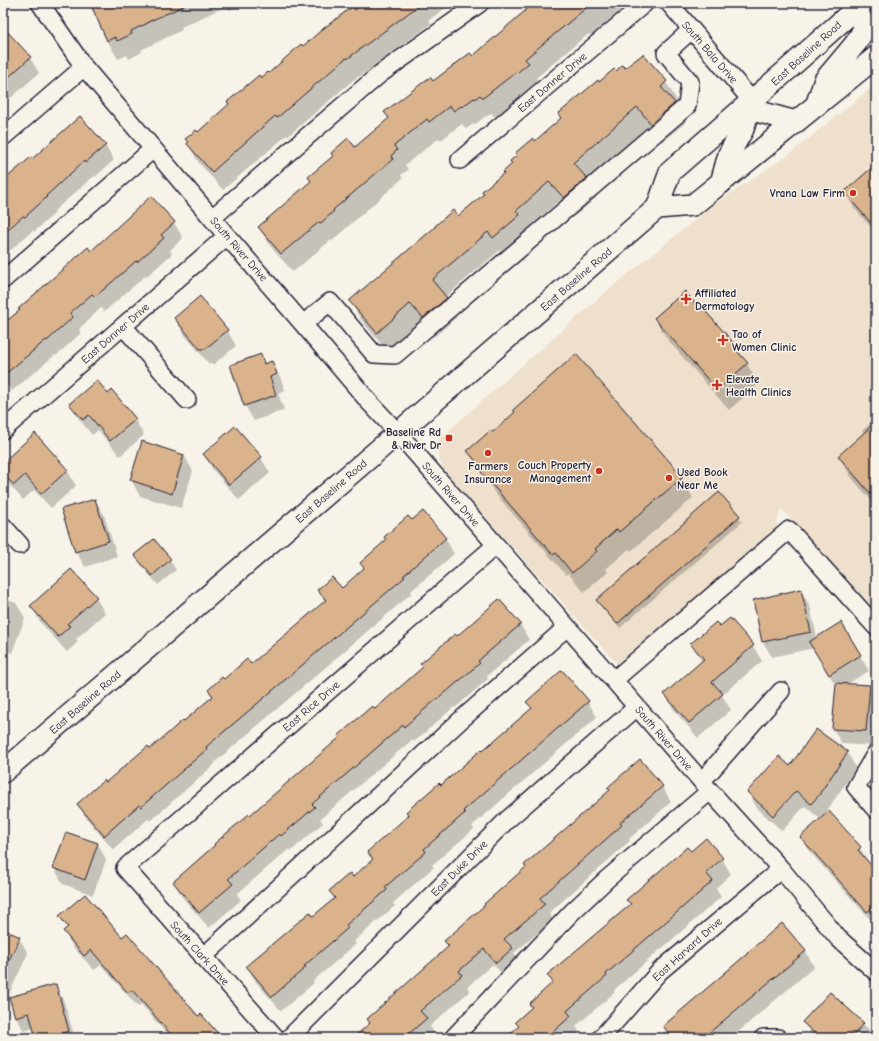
<svg xmlns="http://www.w3.org/2000/svg" width="879" height="1041" viewBox="0 0 879 1041" font-family="'Comic Neue',sans-serif">
<rect width="100%" height="100%" fill="#f7f3e8"/>
<filter id="ink" filterUnits="userSpaceOnUse"><feTurbulence type="fractalNoise" baseFrequency=".025" numOctaves="2"/><feDisplacementMap in="SourceGraphic" scale="8" xChannelSelector="R" yChannelSelector="G"/><feConvolveMatrix kernelMatrix="1 2 1 2 8 2 1 2 1" color-interpolation-filters="sRGB"/></filter>
<g filter="url(#ink)">
<!-- built -->
<path fill="#eee0cc" d="M876,84V616L781,508L773,538L621,668L443,469L439,458L437,448L439,439L600,297L713,205L787,156Z"/>
<!-- shadow -->
<path fill="#0003" d="M97,3H244L229,10L227,6L181,27L182,30L141,50L142,52L129,59L127,55L118,59L107,40Z
M359,3H452L429,20L431,24L359,77L358,76L288,136L287,135L223,190L199,163L188,144L198,133L261,79L269,74L303,48L324,29Z
M536,3H620L623,8L591,36L589,34L582,39L536,78L539,83L529,92L528,91L494,117L492,113L486,117V116L474,125L473,124L466,129L462,124L441,140L439,138L405,165L408,170L401,175L403,178L344,230V231L332,241L331,240L293,272L270,246L259,227L433,82L473,58Z
M3,28L30,58L39,73L5,103L3,100Z
M643,55L666,82L677,101L674,104L685,123L662,142L648,126L587,179L597,197L575,216L560,200L527,229L530,235L505,256L500,250L445,297L457,317L434,337L422,323L388,352L361,320L350,301L458,217L485,194L535,142L599,83L616,72L625,70Z
M105,145L114,160L95,177L94,176L54,211L55,213L34,232L33,230L3,257V183L32,160Z
M876,170V233L854,208L845,192Z
M174,223L183,238L170,250L172,254L146,277L145,276L104,312L101,308L79,329L81,333L56,356L55,355L12,391L3,381V326L91,252Z
M175,318L227,330L236,346L214,364H209L184,334Z
M655,319L737,348L759,384L729,410L667,339Z
M260,355L266,364L271,362L280,377L285,390L278,393L284,410L254,421L245,406L231,365Z
M112,392L135,420L144,435L120,456L98,430L92,435L79,419L70,404L108,395Z
M876,418V506L851,477L839,456L864,434L862,431Z
M235,428L261,458L270,473L239,500L213,470L204,454Z
M468,451L682,478L693,498L631,551L629,549L606,569L608,572L584,592L568,573L566,575L494,492L486,478L480,471Z
M184,455L193,471L181,508L140,496L131,480Z
M3,464L67,470L76,486L51,508L34,490L23,500L8,483L3,475Z
M719,494L739,517L742,522L620,628L600,605Z
M95,500L104,515L117,556L85,567L76,551Z
M423,512L446,539L454,554L411,591L412,593L214,763L215,764L150,821L148,819L113,850L87,819L78,805L184,723L213,697L209,690L250,665L325,602L318,590L342,589L365,569L412,522Z
M154,541L170,560L176,570L158,585L142,566L136,556Z
M801,591L810,606L817,638L841,623L869,671L847,684L869,686L876,698V726L874,746L842,744L833,729L836,686L814,648L772,657L763,642L755,601Z
M3,598L16,603L25,618L12,653L3,650Z
M96,598L105,613L76,639L78,642L67,652L40,622L32,607Z
M520,624L529,640L487,676L488,679L455,708L454,707L414,742L412,740L320,819L323,823L291,851L289,849L237,894L241,900L209,928L183,898L174,883L375,710L423,668L456,637Z
M720,628L753,646L762,661L722,695L731,710L698,738L674,710L665,694L702,662L692,644Z
M562,672L588,702L597,717L472,826L474,829L432,865L434,867L393,903L395,906L354,941L356,944L313,981L314,983L281,1011L256,982L247,966L313,918L335,899L330,891L352,878L373,860L368,852L409,816L407,812L483,752L532,709L528,702Z
M847,752L856,768L828,809L829,810L821,818L860,848L869,863L876,872V926L810,852L801,837L821,820L805,806L782,831L757,808L748,792L790,768Z
M662,786L671,802L629,839L630,841L549,913L553,920L514,953L521,964L506,978L493,964L467,987L470,991L430,1026L435,1034L430,1038H354L371,1024L449,947L446,941L526,868L525,865L610,791L609,788Z
M67,833L98,844L106,860L93,895L63,884L54,868Z
M706,840L722,859L731,874L716,888L721,897L614,990L615,992L576,1026L579,1032L572,1038H507L519,1027L517,1022L532,1008L530,1004L553,984L548,976L631,905L628,900L691,853Z
M61,916L122,938L198,1018L221,1038H170L141,1004L138,1007L101,965L94,970L73,947L64,931L68,929Z
M782,924L806,952L814,967L738,1032L737,1031L730,1038H659L666,1030L664,1026Z
M3,930L19,938L28,953L6,1001L3,1000Z
M55,985L63,999L75,1038H27L37,1027L24,1031L16,1017L11,998Z
M830,994L876,1036V1038H813L804,1022Z"/>
<!-- building -->
<path fill="#dab28b" stroke="#22223b" d="M90,3H190L148,22V23L131,31L132,34L117,41L115,37L107,41Z
M363,3H422L347,59L346,58L277,118L275,116L212,172L187,144L188,142L185,139L196,130L198,132L229,104L227,102L259,75L261,78L268,72L269,73L301,44L303,46L324,28L353,6L355,10Z
M534,3H592L525,59L529,63L517,73L516,72L483,98L480,95L475,99L474,98L462,107L461,106L454,111L450,106L429,122L427,119L394,146L397,150L391,156L393,159L333,210L334,211L321,223L319,222L281,254L258,227L311,181L308,177L333,156L331,153L348,138L355,147L389,118L384,112L430,77L433,81L470,53L473,56Z
M3,27L31,57L3,82Z
M643,54L667,81L661,87L675,103L651,124L637,107L573,163L587,178L564,198L549,182L516,211L520,215L493,238L488,232L432,280L447,298L423,318L410,304L377,333L349,301L435,227V226L453,210L458,216L484,194L482,191L504,173L503,172L512,164L510,161L517,155L515,153L533,138L535,141L561,118L558,114L598,80L599,82L614,69L616,71L622,65L625,68Z
M80,116L106,145L85,163L84,161L46,196L47,197L25,217L23,216L3,234V181L31,157L32,159Z
M876,164V229L844,192Z
M151,196L175,222L161,235L164,238L137,262L136,261L95,297L92,294L70,313L73,317L47,341L46,340L3,376V324L20,310L18,309L88,247L91,251Z
M685,291L697,306L699,304L724,332L738,348L736,350L748,363L717,390L654,318Z
M200,296L228,330L205,349H200L174,318Z
M261,354L264,364L272,361L277,374L270,377L276,395L244,406L230,365Z
M576,354L683,477L619,532L617,529L595,549L597,551L572,573L556,553L553,555L524,521L481,472L483,469L467,451L491,430L493,432L515,412L513,410Z
M97,380L108,394L112,390L136,419L110,441L89,415L83,420L69,404Z
M876,422V500L838,456Z
M235,426L262,457L229,485L203,454Z
M35,433L68,470L41,494L25,475L14,485L3,474V462Z
M142,441L184,455L172,494L130,480Z
M719,492L740,516L617,624L596,600Z
M95,499L109,541L75,552L61,509Z
M423,511L446,538L403,576L405,577L258,703L206,747L207,749L141,807L139,805L104,836L77,804L104,780L106,782L148,746L150,749L183,720L184,721L213,696L208,690L222,677L224,679L247,659L251,664L326,600L317,590L332,577L342,588L364,568L360,563L386,540L384,537L408,516L412,520Z
M154,539L171,559L152,576L134,555Z
M71,569L97,597L67,624L70,626L58,637L30,606Z
M801,589L811,632L762,642L753,600Z
M499,599L521,624L478,661L480,663L445,693V692L404,727L403,725L312,804L315,807L281,836L279,834L228,879L233,884L199,913L173,882L215,845L214,844L249,814L250,815L339,738L338,736L372,706L375,709L423,667L420,664L455,634L457,636Z
M730,618L754,645L712,682L723,694L689,723L664,694L704,659L690,644L716,622L720,626Z
M841,622L861,655L829,675L809,642Z
M562,670L589,701L463,811L465,813L424,849L426,852L385,887L387,890L346,925L348,928L304,966L306,967L272,997L246,966L310,912L313,916L335,898L329,891L350,873L353,877L373,859L367,852L409,815L406,812L439,783L441,785L482,749L483,750L532,708L526,702Z
M836,683L870,685L866,731L832,729Z
M816,729L848,752L820,793V794L811,804L796,791L773,816L747,792L779,756L790,766Z
M640,759L663,786L620,823L622,825L540,898L545,904L504,939L513,948L496,963L484,949L459,971L462,975L420,1011L427,1018L404,1038H353L370,1023L367,1019L449,946L444,941L485,905L484,904L526,867L524,865L610,790L607,788Z
M829,811L861,847L858,850L876,871V905L867,912L800,837Z
M66,832L98,843L85,880L53,868Z
M706,838L723,858L706,873L713,881L606,974L607,976L567,1011L571,1016L546,1038H505L519,1026L515,1022L532,1007L529,1004L553,982L547,975L631,904L626,900L687,847L691,851Z
M85,894L122,937L127,933L198,1016L201,1014L222,1038H174L132,990L128,993L91,950L84,956L63,931L68,927L59,916Z
M782,923L806,951L703,1038H673L663,1026L748,953H747Z
M3,929L20,937L3,973Z
M56,984L69,1031L46,1038H36L29,1013L15,1017L9,997Z
M830,992L864,1023L851,1038H820L802,1022Z"/>
<g fill="none" stroke-linecap="round" stroke-linejoin="round">
<!-- minor casing -->
<g stroke="#22223b" stroke-width="20">
<path id="minor" d="M40,3L84,67L227,236L303,324L370,403L398,433L496,545L710,791L781,869L838,938L876,972
M669,3L752,101
M3,137L84,67
M460,160L645,3
M212,218L380,74L480,3
M3,280L153,149
M303,324L330,302L374,354L395,355L687,106L690,82L666,53L691,30
M123,326L187,400
M3,430L227,236
M3,526L20,545
M614,680L789,530L876,627
M876,753L856,787L876,810
M702,781L781,691
M203,957L463,718L567,627
M276,1038L125,868L496,545
M289,1038L507,820L637,707
M453,1038L571,913L607,879L710,791
M601,1038L660,971L781,869
M763,1038H778"/>
</g>
<!-- major casing -->
<g stroke="#22223b" stroke-width="24">
<path id="major" d="M752,101L760,112L796,122
M816,106L825,80L856,43L865,27L856,8
M721,183L729,154L743,129L752,101
M657,208L693,205L876,57
M3,772L398,433L657,208L670,172L786,71L862,3"/>
</g>
<!-- minor -->
<use href="#minor" stroke="#f7f3e8" stroke-width="17"/>
<!-- major -->
<use href="#major" stroke="#f7f3e8" stroke-width="21"/>
</g>
</g>
<!-- markers -->
<g fill="#c8321e" stroke="#f7f3e8" stroke-width="1.5">
<circle cx="853" cy="193" r="4"/>
<path d="M684 293h4v4h4v4h-4v4h-4v-4h-4v-4h4z"/>
<path d="M721 334h4v4h4v4h-4v4h-4v-4h-4v-4h4z"/>
<path d="M715 379h4v4h4v4h-4v4h-4v-4h-4v-4h4z"/>
<rect x="445" y="434" width="8" height="8" rx="2"/>
<circle cx="488" cy="453" r="4"/>
<circle cx="599" cy="471" r="4"/>
<circle cx="669" cy="478" r="4"/>
</g>
<g text-anchor="middle" stroke-width="3" stroke-linejoin="round" paint-order="stroke">
<!-- street labels -->
<g font-size="11" fill="#22223b" stroke="#f7f3e8">
<text transform="translate(710 52) rotate(49)" y="4">South Bala Drive</text>
<text transform="translate(806 53) rotate(-42)" y="4">East Baseline Road</text>
<text transform="translate(552 82) rotate(-40)" y="4">East Donner Drive</text>
<text transform="translate(239 249) rotate(49)" y="4">South River Drive</text>
<text transform="translate(576 279) rotate(-41)" y="4">East Baseline Road</text>
<text transform="translate(115 333) rotate(-41)" y="4">East Donner Drive</text>
<text transform="translate(331 491) rotate(-41)" y="4">East Baseline Road</text>
<text transform="translate(451 494) rotate(49)" y="4">South River Drive</text>
<text transform="translate(85 702) rotate(-41)" y="4">East Baseline Road</text>
<text transform="translate(311 706) rotate(-41)" y="4">East Rice Drive</text>
<text transform="translate(664 738) rotate(49)" y="4">South River Drive</text>
<text transform="translate(459 868) rotate(-45)" y="4">East Duke Drive</text>
<text transform="translate(687 949) rotate(-42)" y="4">East Harvard Drive</text>
<text transform="translate(200 953) rotate(48)" y="4">South Clark Drive</text>
</g>
<!-- poi labels -->
<g font-size="11" font-weight="bold" fill="#22223b" stroke="#f7f3e8" text-anchor="start">
<text x="845" y="197" text-anchor="end">Vrana Law Firm</text>
<text x="695" y="297">Affiliated<tspan x="695" dy="13">Dermatology</tspan></text>
<text x="732" y="338">Tao of<tspan x="732" dy="13">Women Clinic</tspan></text>
<text x="726" y="383">Elevate<tspan x="726" dy="13">Health Clinics</tspan></text>
<text x="441" y="436" text-anchor="end">Baseline Rd<tspan x="441" dy="13">&amp; River Dr</tspan></text>
<text x="591" y="469" text-anchor="end">Couch Property<tspan x="591" dy="13">Management</tspan></text>
<text x="488" y="470" text-anchor="middle">Farmers<tspan x="488" dy="13">Insurance</tspan></text>
<text x="677" y="476">Used Book<tspan x="677" dy="13">Near Me</tspan></text>
</g>
</g>
<!-- margin -->
<rect width="879" height="1041" fill="none" stroke="#f7f3e8" stroke-width="16"/>
<rect x="8" y="8" width="863" height="1025" fill="none" stroke="#22223b" stroke-width="1.5" filter="url(#ink)"/>
</svg>
